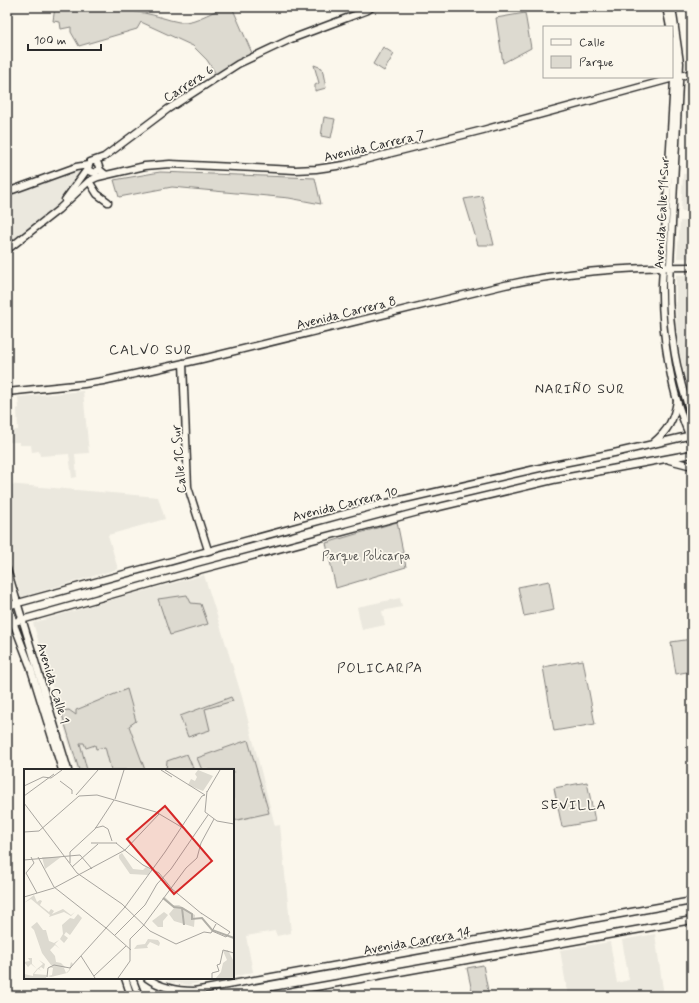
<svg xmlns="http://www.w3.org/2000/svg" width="699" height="1003" viewBox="0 0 699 1003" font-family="Mynerve,sans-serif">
<rect width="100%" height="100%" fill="#fbf7ec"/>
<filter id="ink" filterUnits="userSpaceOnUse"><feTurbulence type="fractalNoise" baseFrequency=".025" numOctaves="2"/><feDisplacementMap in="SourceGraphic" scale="8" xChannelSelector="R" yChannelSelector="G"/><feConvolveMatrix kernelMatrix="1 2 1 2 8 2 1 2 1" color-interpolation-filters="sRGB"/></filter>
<g filter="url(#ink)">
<!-- built -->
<path fill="#ebe8de" d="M81,168L82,170L57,205L7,246V196Z
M683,174H692V211H681Z
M680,221H692V258H677Z
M676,275H692V397L688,388L677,340L676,307Z
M83,391L89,453L75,454L77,477L72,478L69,454L40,456L39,451L32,452L31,445H20L19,442H7V431L18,430L17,409L19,408L18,397Z
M7,484L158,497L165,519L108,535L118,569L21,597L7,550Z
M204,575L224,638L242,697L275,826L280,825L291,933L277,936L275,931L246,936L253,972L233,977V770H77L33,623L107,601Z
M400,598L402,607L382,611L385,625L362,630L357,607Z
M655,934L664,996H568L560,950L610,942L617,983L629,980L622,940Z
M161,978H227L188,985L170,982Z"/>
<!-- green -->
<path fill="#dddad0" stroke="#84827e" d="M55,7C85,7 114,8 144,13C156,15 167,20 179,22C198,24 215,7 232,7L252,53L216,74L207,60L193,46L141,22L137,29L79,46L71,32V27L61,29L60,22L53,21Z
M525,13L531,48L503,63L496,18Z
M383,47L394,54L384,71L373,64Z
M314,65L322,68L326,88L315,91V85L319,83Z
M324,117L335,119L331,138L321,136Z
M160,172L315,178L321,204L289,198L172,187L119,197L114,180Z
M482,196L494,245H478L464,199Z
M397,522L406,567L336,588L326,543Z
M549,581L554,610L524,616L518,587Z
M187,595L191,603L201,604L208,624L170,635L158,599Z
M692,639V671L676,674L671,642Z
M583,660L595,724L554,731L543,667Z
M127,689L136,721L129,726L145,770H111L105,747L96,749L95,745L86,748L84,743H80L87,770H79L61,711L69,710L76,715V710Z
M231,697L233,701L205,709L210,730L188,737L180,716Z
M248,740L269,813L233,821V770H202L197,758Z
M187,754L193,768L189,770H166L167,761Z
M587,782L595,821L562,827L554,788Z
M483,965L489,996H473L467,968Z"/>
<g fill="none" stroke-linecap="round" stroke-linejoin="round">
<!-- secondary casing -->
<g stroke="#2b2b2b" stroke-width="9">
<path id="secondary" d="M666,7L670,27
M672,7L680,63L669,284C669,330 676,375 692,417
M672,40L675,63L662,284C661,333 671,397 692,441
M95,161L98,164L100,170L106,175
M88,168C89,172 92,173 96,172L99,169
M89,181L97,194L108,202
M7,192L76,167L88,165
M65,200L88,168L90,162L104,157L168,109L238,64L291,39L368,10L372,7
M7,250L58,210L89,181L98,177L145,166L170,164L295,170L316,169L344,165L483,130L692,73
M183,363L188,487L208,550
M7,392L84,384L103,381L202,359L505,285C567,271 629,267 692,267
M7,569L68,770
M7,601L15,627L30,666L62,770
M125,978L131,996
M132,978L139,996"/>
</g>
<!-- primary casing -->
<g stroke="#2b2b2b" stroke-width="9">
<path id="primary" d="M653,443C668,431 674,419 677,401
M669,460L692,466
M7,606L370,507L553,465L614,453L692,435
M7,624L199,570L418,512L553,480L692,454
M147,978C161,988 177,991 194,991L692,901
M265,996L692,920"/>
</g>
<!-- secondary -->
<use href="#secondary" stroke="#fbf7ec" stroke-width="6"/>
<!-- primary -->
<use href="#primary" stroke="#fbf7ec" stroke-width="6"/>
</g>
</g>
<g text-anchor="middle" stroke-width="3.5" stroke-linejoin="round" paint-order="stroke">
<!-- street labels -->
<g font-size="13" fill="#2b2b2b" stroke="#fbf7ec">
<text transform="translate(188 83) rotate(-33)" y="5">Carrera 6</text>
<text transform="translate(374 145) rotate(-13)" y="5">Avenida Carrera 7</text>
<text transform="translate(661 213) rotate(-87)" y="5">Avenida Calle 11 Sur</text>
<text transform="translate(346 312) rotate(-14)" y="5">Avenida Carrera 8</text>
<text transform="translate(178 459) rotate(-95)" y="5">Calle 1C Sur</text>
<text transform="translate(345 503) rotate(-14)" y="5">Avenida Carrera 10</text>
<text transform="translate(54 683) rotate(73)" y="5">Avenida Calle 1</text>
<text transform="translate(417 940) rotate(-10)" y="5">Avenida Carrera 14</text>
</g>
<!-- park labels -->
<g font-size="13" fill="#585754" stroke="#fbf7ec">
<text x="366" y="560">Parque Policarpa</text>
</g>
<!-- neighbourhood labels -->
<g font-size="14" letter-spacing="1" fill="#2b2b2b" stroke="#fbf7ec">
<text x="151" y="354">CALVO SUR</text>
<text x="580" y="393">NARIÑO SUR</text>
<text x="380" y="672">POLICARPA</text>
<text x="574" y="809">SEVILLA</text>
</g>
</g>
<!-- overview -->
<g transform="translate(24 769)">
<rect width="210" height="210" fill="#fbf7ec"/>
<path d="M174,1L189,7L179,22L164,16L167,10L171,12L173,8L171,5ZM98,84L109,100L119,101L122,98L127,101L124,106L106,105L95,89V86ZM18,88H37L21,100ZM10,126L13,133L16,131L18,132L16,136L25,143L27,140L30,142L28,145L39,140L47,146L51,143L47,147L40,143L25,148L26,146L7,130L0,134ZM141,128L149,136H155L171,146L170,158L150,152L145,145L150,139L139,130ZM140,143L144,146L139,152V158H134L128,152ZM54,145L58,149L46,166L42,163L40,166L44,169L40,174L36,170L39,165L38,156L46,149L50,150ZM13,153L19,161H22L25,172L30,174L35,171L31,175L36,180L31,176L26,181L31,187L32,193L37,194L42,199L27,196L18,184L10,161L7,158ZM124,170L134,171L136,174L135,177L126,173L123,177L124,179L110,180L113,176L121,175ZM204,181L210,193V209H192L197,203L199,194L203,191L199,182ZM4,189H8V195L13,200L19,195L15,191L21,195L20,200L17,198L15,200L18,202L14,200L10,205L23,206L22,209H0V205L9,207V205L13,200L7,195L4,198L0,193L6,192ZM47,193L49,195L46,201L43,204L27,208L24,207L28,206L29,199L25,198L31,196L40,199L42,204L45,201Z" fill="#dddad0"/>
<path fill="none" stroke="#b1afa7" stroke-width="2" d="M139,129L150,138L158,139L168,145V150L178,149L188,161L210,169M158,139L160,156"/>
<path fill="none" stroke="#a8a59f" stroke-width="1" d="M137,1L148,8M141,1L181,26L178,27M36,12L48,21V25M0,17L19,8L27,9L38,1M183,22L181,43L193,52L210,55M183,23L196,1M52,26L74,1M0,27L30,5M91,30L100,1M0,34L53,104L98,135L126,162L152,175L180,163L187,164L192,155M71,59L79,57L84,60L88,72M0,63L15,62L55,27L73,26L132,43L159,59M67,74H93M92,74L119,96L135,104L148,120L178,145M7,88L10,94L2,104L13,124M14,88L30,118L82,159M0,91L56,86L68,100M46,94V83L71,60L90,31M48,98L74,75M0,128L30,119L101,81L135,45M177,144L206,163L202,168L188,162M81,158L107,181M91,166L121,136L133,115L147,100L184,46M57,187L71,209M70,207L102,177M23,208L24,199L30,196L46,199L101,138L141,83L178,27M94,209L106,192V170L119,157L162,99L173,89L177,74L190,50M188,209V204L195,202L193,196L196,195L199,181L210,184"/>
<path fill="#d62828" fill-opacity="0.15" stroke="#d62828" stroke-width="2" d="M141,37L188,92L150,125L103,70Z"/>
<rect width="210" height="210" fill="none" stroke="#2b2b2b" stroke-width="2"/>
</g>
<!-- margin -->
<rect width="699" height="1003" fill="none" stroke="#fbf7ec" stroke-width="24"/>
<rect x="12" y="12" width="675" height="979" fill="none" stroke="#2b2b2b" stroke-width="1.5" filter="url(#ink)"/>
<!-- legend -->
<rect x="543" y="26" width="130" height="52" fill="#fbf7ec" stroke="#a8a59f"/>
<rect x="551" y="39" width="20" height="6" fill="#fbf7ec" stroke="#a8a59f"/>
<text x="579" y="46" font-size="12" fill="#2b2b2b">Calle</text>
<rect x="551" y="56" width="20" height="12" fill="#dddad0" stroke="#a8a59f"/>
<text x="579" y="66" font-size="12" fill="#2b2b2b">Parque</text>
<!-- scale -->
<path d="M28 44v6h73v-6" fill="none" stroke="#2b2b2b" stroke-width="2"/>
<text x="34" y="44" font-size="12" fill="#2b2b2b" stroke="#fbf7ec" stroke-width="3" paint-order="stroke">100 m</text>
</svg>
